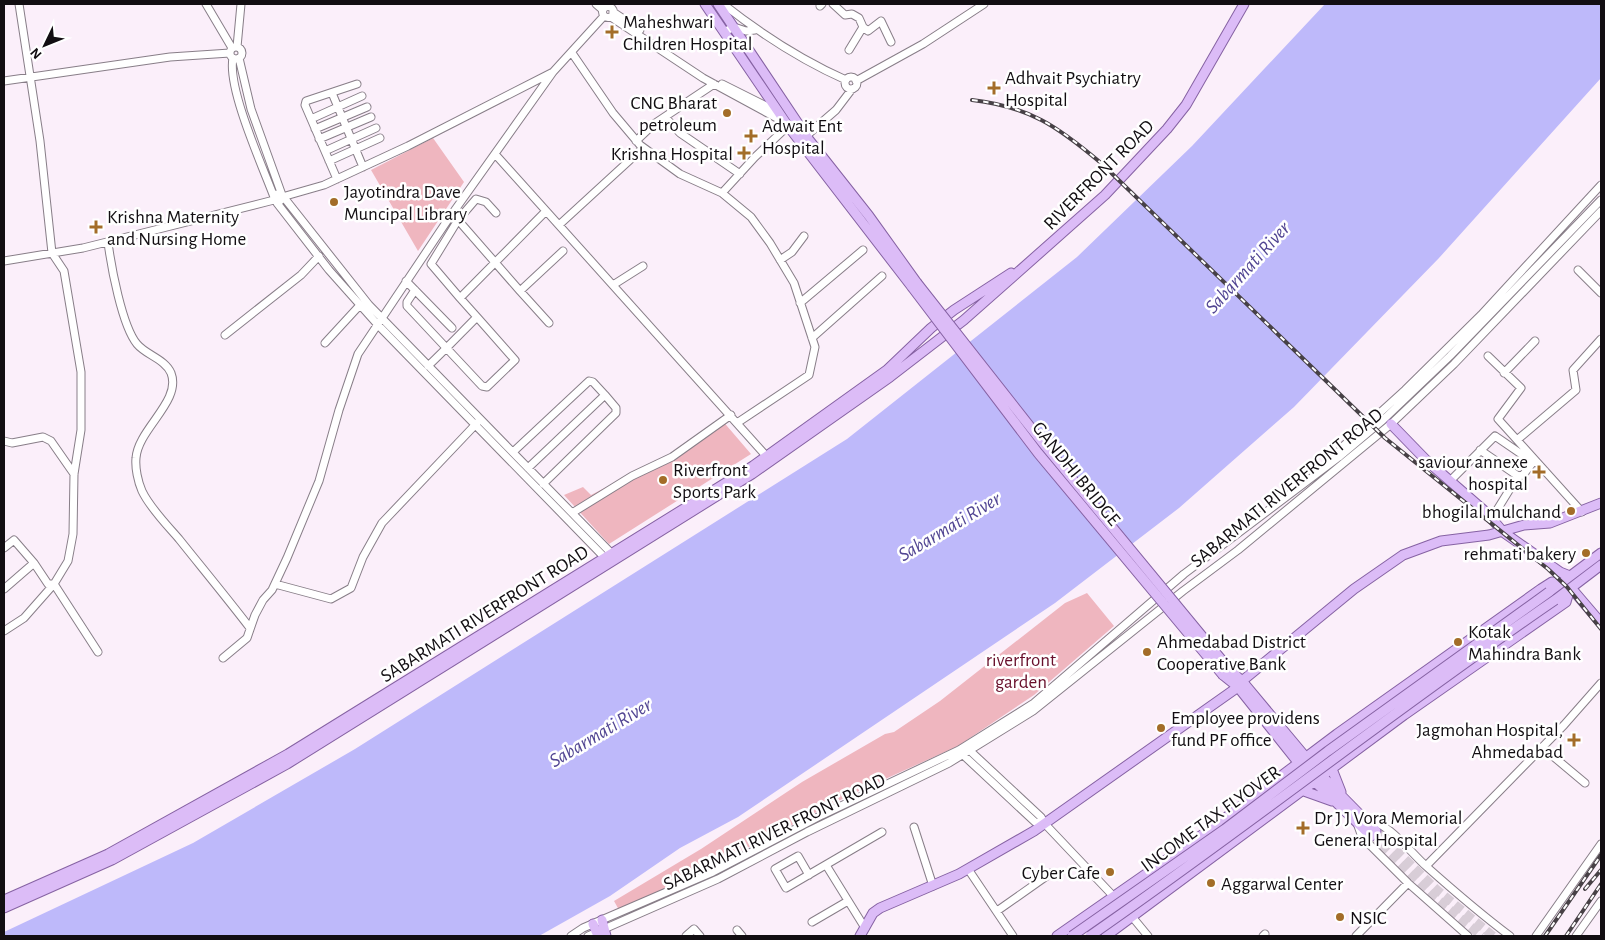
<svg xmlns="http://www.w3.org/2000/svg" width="1605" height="940" viewBox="0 0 1605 940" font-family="'Alegreya Sans',sans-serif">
<rect width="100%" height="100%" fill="#fbeffa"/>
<!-- green -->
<path fill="#efb6bf" d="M433,138L464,182L418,251L371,170Z
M721,419L751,454L609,544L564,495L583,487L591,495L676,451Z
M1087,593L1114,626L1034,695L958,746L850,795L706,869L619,910L614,901L701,849L802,782L885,734L894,732L940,701L1065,603Z"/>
<!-- water -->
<path fill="#beb9fa" d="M1325,4H1601V78L1439,258L1294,407L1179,508L1055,603L738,817L680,848L610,896L539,936H4V932L193,843L355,749L847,439L1077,257L1192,146Z"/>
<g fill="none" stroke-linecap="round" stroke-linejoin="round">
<!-- major-tunnel -->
<path stroke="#d8cdd7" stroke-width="9" stroke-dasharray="9 4.5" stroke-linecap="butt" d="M1376,831L1436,889L1493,936
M1371,836L1431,894L1482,936"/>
<!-- minor casing -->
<g stroke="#887e88" stroke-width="9">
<path id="minor" d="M206,4L232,48
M596,4L603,10
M723,4C761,34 801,60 846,80
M833,4L845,15L852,14L859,18L863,27
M820,6L822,4
M602.5 12a5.5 5.5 0 1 1 11 0a5.5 5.5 0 1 1-11 0Z
M613,12L640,30
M611,17L703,78L784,122
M724,32L734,27L746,31L755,30
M237,47L241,4
M230 53a6 6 0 1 1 12 0a6 6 0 1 1-12 0Z
M849,50L863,27L868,31L881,21L891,42
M572,53L613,113L640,145L680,174L722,193L751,217L770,243L794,283L815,347L809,375L737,423
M233,58C227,88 262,165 274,197
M239,58L251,109L282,195
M845 83a6 6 0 1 1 12 0a6 6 0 1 1-12 0Z
M4,81L170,57L230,53
M856,81L923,44L984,4
M722,84L778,112
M332,93L363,167
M665,117L680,133L740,174
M311,119L362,96
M315,129L367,107
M806,136L836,110L852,89
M319,139L371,117
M636,141L654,124L714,84
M325,151L376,128
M495,154L769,459
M329,161L380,138
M337,179L305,105L306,101L357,84
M722,193L755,157L788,126
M282,197L324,185L408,146L553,72L604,16
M283,198L278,203L274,198L277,194L282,195L369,305L614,556
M277,203L329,270L378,325L608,561
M458,220L520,291L563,251
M559,225L643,148
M108,242C111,266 122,326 137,344C146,355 165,359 171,373C182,401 138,429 136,458C135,468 138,482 142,491C150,508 167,525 179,539C203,569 227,598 250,628
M780,260L792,252L804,236
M4,261L83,248L274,200
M1578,270L1601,293
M406,281L452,328
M613,285L643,266
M415,290L407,302V306L482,386L487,387L515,360L477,317C461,333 445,350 428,366
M520,291L549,323
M460,298L431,264L458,220L476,199L486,202L496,213
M800,303L863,250
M477,317L460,298L546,211
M225,335L301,275L319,256
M812,338L882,276
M325,343L360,305
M1488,356L1521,388L1498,419L1517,440
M1504,373L1535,341
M4,441L12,443L43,437L51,441L74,474
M1480,450L1518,476
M513,452L589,381L593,382L605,395L528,468
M1339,457L1341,448L1405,390L1481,315L1601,185
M1450,481L1495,436L1533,462L1523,475L1518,476L1492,518
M543,484L616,413V408L605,395
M1582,512L1517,440L1576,390L1573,370L1601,339
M572,513L632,476L672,457L731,415
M4,548L14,540L34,563
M275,584L331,599L351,588L363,557L382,523L477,423
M4,589L34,563L48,584H54L68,561L73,534L74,474L81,430V372L64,271L52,253L40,141L19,4
M4,631L24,618L54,584L98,652
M223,658L247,638L255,615L263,600L272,590L287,558L319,481L339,410L358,354L447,221L553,72
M1542,747L1585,783
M967,748L1041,817L1045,824L1117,900
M960,752L1035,822L1045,824
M1364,818C1391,824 1407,849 1427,867C1454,891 1482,915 1510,936
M1357,823L1362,837L1408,883L1468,936
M914,827L933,886
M826,865L865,928
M1426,866L1564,725L1601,683
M968,869L1013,936
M809,875L798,856L775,869L786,888L882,832
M997,911L1051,873
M1129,913L1148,936
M812,922L848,901
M737,930L742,936
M571,936L583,928L713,872L822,815L959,750L1034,703L1184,574L1339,457L1383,420L1450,356L1601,200
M588,936L718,879L807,832L949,763L1033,711L1183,591L1238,550L1391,424L1454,364L1601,211
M686,936L694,929L700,936
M1263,936L1265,934
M1356,936L1408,883
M1536,936L1601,844
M1576,936L1601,901"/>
</g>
<!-- major casing -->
<g stroke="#8662a3" stroke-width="11">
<path id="major" d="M705,4L788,126L912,287
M718,4L809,140L869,216L917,283
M1391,424L1426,460L1488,514L1503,532L1560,572L1570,576
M1572,589L1601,623
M1549,592L1601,553
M1555,600L1601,565
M1230,670L1242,681L1308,760
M1223,675L1238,687L1301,766
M1242,681L1354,589L1403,555L1441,541L1489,535L1524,525L1550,523L1601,503
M1332,769L1341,792
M1320,774L1376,831
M1311,778L1371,836
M1304,791L1332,801
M4,900L108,854L288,754L753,466L887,370L931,328L954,310L1011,273
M4,908L112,860L287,764L752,474L890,377L964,320L1105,195L1167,129L1186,105L1244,4
M602,920L606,936
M593,924L598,936
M860,936L873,913L880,908L959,874L1034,831L1238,687
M1057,936L1212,828L1337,734L1541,589L1552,582L1561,583
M1106,936L1404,715L1566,602L1569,591"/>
</g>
<!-- minor -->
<use href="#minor" stroke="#fff" stroke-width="7"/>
<!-- major -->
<use href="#major" stroke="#dcbcf7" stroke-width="9"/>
<!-- rail casing -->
<g stroke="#474146" stroke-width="4">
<path id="rail" d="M972,100C1030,107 1057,126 1101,163L1385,438L1548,569L1567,587L1601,629
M1585,889L1601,870
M1545,936L1601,855
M1566,936L1601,884"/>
</g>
<!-- rail -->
<use href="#rail" stroke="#fff" stroke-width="2" stroke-dasharray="5.5" stroke-linecap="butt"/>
<!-- major-bridge casing -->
<g stroke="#8662a3" stroke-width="11" stroke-linecap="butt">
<path id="major-bridge" d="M917,283L1046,447L1230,670
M912,287L1038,453L1223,675
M1072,936L1225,829L1328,751L1549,592
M1090,936C1247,827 1397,708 1555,600"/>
</g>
<!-- major-bridge -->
<use href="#major-bridge" stroke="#dcbcf7" stroke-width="9"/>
</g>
<!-- markers -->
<g fill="#a36d28" stroke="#fff" stroke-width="2">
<path d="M609.5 24.5h5v5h5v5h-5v5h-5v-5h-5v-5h5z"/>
<path d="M991.5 80.5h5v5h5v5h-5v5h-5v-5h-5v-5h5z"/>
<circle cx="727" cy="113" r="5"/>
<path d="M748.5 128.5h5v5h5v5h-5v5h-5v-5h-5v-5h5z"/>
<path d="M741.5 145.5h5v5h5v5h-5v5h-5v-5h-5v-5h5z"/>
<circle cx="334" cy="202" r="5"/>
<path d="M93.5 219.5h5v5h5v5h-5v5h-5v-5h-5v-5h5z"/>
<path d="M1536.5 464.5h5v5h5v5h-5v5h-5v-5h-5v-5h5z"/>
<circle cx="663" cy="480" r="5"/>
<circle cx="1571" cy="511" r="5"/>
<circle cx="1586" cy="553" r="5"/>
<circle cx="1458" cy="642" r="5"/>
<circle cx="1147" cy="652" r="5"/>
<circle cx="1161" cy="728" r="5"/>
<path d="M1571.5 732.5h5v5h5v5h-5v5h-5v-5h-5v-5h5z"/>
<path d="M1300.5 820.5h5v5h5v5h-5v5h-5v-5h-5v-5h5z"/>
<circle cx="1110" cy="872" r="5"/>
<circle cx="1211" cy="883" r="5"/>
<circle cx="1340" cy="917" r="5"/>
</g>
<g text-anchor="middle" stroke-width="5" stroke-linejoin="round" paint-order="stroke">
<!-- poi labels -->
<g font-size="19" fill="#120e12" stroke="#fff" text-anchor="start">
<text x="623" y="28">Maheshwari<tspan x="623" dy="22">Children Hospital</tspan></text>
<text x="1005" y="84">Adhvait Psychiatry<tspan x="1005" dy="22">Hospital</tspan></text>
<text x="717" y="109" text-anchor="end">CNG Bharat<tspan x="717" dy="22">petroleum</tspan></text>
<text x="762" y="132">Adwait Ent<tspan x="762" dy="22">Hospital</tspan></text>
<text x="733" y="160" text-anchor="end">Krishna Hospital</text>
<text x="344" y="198">Jayotindra Dave<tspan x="344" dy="22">Muncipal Library</tspan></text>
<text x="107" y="223">Krishna Maternity<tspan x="107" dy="22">and Nursing Home</tspan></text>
<text x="1528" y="468" text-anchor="end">saviour annexe<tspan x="1528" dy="22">hospital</tspan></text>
<text x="673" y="476">Riverfront<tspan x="673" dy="22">Sports Park</tspan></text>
<text x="1561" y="518" text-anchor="end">bhogilal mulchand</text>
<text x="1576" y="560" text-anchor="end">rehmati bakery</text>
<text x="1468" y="638">Kotak<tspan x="1468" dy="22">Mahindra Bank</tspan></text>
<text x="1157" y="648">Ahmedabad District<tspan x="1157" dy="22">Cooperative Bank</tspan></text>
<text x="1171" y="724">Employee providens<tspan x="1171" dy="22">fund PF office</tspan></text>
<text x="1563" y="736" text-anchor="end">Jagmohan Hospital,<tspan x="1563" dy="22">Ahmedabad</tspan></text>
<text x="1314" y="824">Dr J J Vora Memorial<tspan x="1314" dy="22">General Hospital</tspan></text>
<text x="1100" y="879" text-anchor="end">Cyber Cafe</text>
<text x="1221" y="890">Aggarwal Center</text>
<text x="1350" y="924">NSIC</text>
</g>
<!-- street labels -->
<g font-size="19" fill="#120e12" stroke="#fff">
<text transform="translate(1098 174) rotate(-45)" y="7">RIVERFRONT ROAD</text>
<text transform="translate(1077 473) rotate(51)" y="7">GANDHI BRIDGE</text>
<text transform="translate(1286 487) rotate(-39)" y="7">SABARMATI RIVERFRONT ROAD</text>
<text transform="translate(484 613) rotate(-32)" y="7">SABARMATI RIVERFRONT ROAD</text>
<text transform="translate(1210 818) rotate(-36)" y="7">INCOME TAX FLYOVER</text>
<text transform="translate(774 831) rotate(-26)" y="7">SABARMATI RIVER FRONT ROAD</text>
</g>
<!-- park labels -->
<g font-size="19" fill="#68102c" stroke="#fff">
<text x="1021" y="666">riverfront<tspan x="1021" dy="22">garden</tspan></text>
</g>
<!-- water labels -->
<g font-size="20" font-style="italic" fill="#524693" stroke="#fff">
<text transform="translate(1247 267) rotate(-48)" y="7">Sabarmati River</text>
<text transform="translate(949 526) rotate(-31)" y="7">Sabarmati River</text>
<text transform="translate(600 732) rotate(-31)" y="7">Sabarmati River</text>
</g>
</g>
<!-- border -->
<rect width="1605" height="940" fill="none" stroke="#120e12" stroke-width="10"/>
<!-- north arrow -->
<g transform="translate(45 45) rotate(227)" stroke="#ffffff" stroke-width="4" paint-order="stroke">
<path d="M0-4L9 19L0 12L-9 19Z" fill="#120e12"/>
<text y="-8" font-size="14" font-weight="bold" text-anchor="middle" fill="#120e12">N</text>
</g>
</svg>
